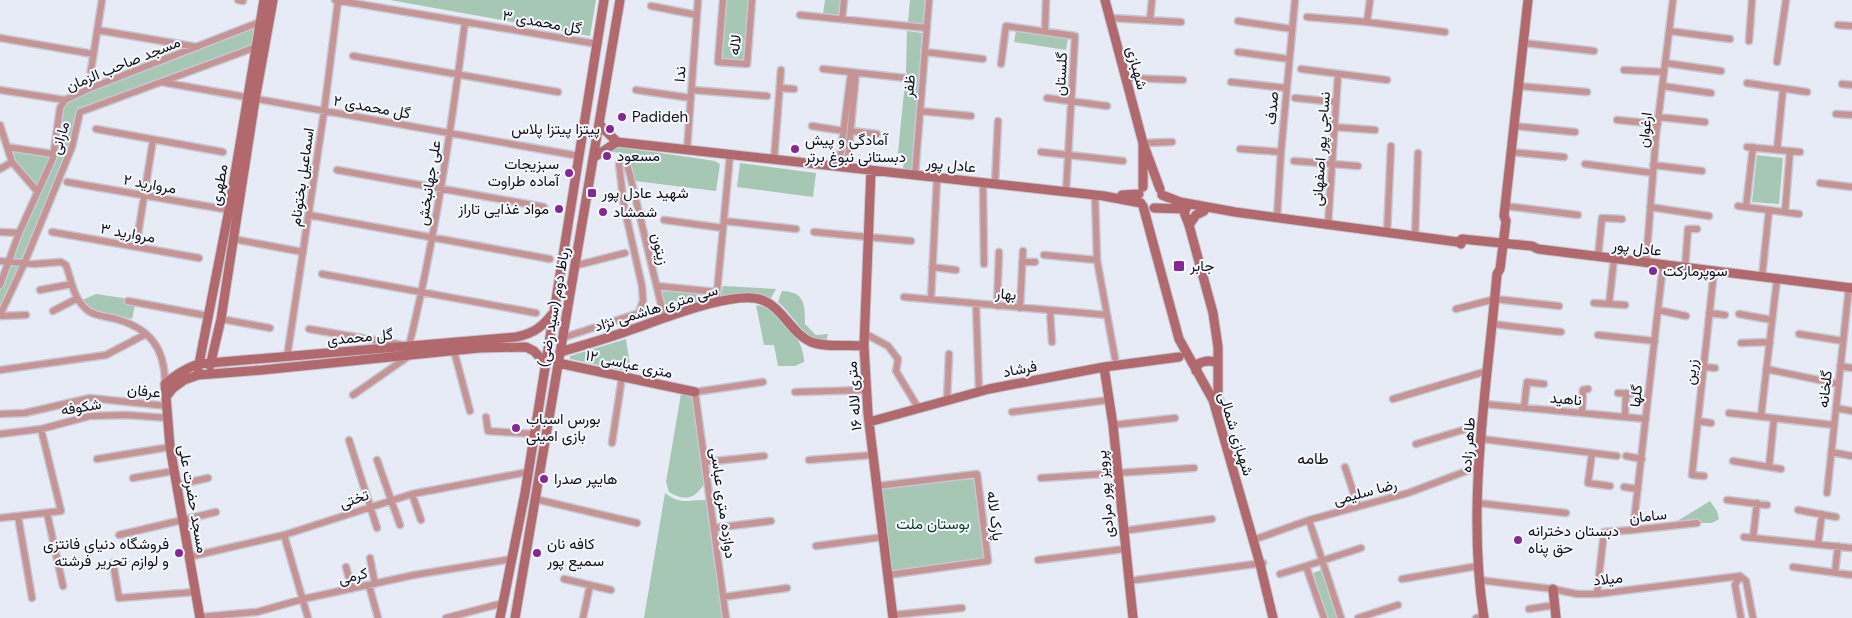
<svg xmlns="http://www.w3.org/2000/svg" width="1852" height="618" viewBox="0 0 1852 618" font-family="'DM Sans',Vazirmatn,sans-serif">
<rect width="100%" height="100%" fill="#e7ebf6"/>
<!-- green -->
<path fill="#a5c7b4" d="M390,0H596L590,36Z
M726,0H749L744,61L721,59Z
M825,0H840L838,16L823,14Z
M910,0H925L923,24L908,23Z
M257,26L255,46L83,109L71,146L23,262L11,261L53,161L62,109L67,102L88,91Z
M907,31L922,33L912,171L903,168L905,156L898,153L905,82L909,76L906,72Z
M1016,31L1068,39L1066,50L1014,42Z
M619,147L715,161L720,164L716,191L635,181L630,162V154L612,152Z
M9,149L51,156L37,188L13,161Z
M1757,155L1783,158L1779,204L1752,202Z
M740,163L816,173L813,197L737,187Z
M9,263L22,266L0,313V287Z
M723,286L776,289L770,300L720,299Z
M660,289L709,295L708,302L667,315Z
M782,291C805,292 805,304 805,324L816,335L828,334L826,342C802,339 795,316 778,302Z
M96,294L136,300L132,319L91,309L82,300Z
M756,305C778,307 805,340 804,362L795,366H778L774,345H764Z
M626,339L631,372L570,359V356Z
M681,394L692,397L705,482C696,499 685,502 669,492L666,482Z
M977,474L988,561L888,575L877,486Z
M665,493C682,506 688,499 707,500L722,618H644Z
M1710,501L1717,511L1719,519L1712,523H1674Z
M1321,570L1337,618H1328L1313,573Z"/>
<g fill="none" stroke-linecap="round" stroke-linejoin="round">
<!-- street casing -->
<g stroke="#c4c8d2" stroke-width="9">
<path id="street" d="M238,0L243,1
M335,0L597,44
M723,0L718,62L747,64L752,0
M651,6L697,15
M800,15L927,28
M1307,17L1367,22L1445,32
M1110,18L1181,22
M842,19L844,0
M1150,20L1152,0
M1238,21L1292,29
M1367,22L1370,0
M1838,25L1852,26
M97,30L197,47
M1669,31L1730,39
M1045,32L1046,0
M0,38L93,54
M1749,41L1752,0
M1524,43L1594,51
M925,52L983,59
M1238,52L1289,59
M353,56L558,92
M1777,62L1786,0
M1665,63L1721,71
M1001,64L1006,26L1075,36L1066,192
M823,69L906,78
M1301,69L1387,80
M1624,70L1664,72
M1126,78L1183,80
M161,82L579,156
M1231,82L1287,88
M1747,83L1807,92
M1842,84L1852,85
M1519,86L1587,92
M1662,86L1711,93
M780,88L794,89
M88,89L102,0
M0,90L65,100
M636,90L691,98
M692,90L767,96
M1047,98L1107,106
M1295,98L1336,102
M920,111L971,116
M1836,114L1852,115
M1658,117L1705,122
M1617,120L1658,124
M0,125L12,162L37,191
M812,126L844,131
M1514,126L1575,132
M1334,127L1375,130
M96,129L223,152
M851,131L877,134
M1143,143L1172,142
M7,147L53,154
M1747,147L1800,152
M1240,149L1281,152
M687,150L698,0
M1777,150L1783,89
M1041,152L1123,161
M1511,152L1564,157
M774,160L781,70
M1294,161L1358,166
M1585,164L1653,173
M1653,165L1702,171
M839,167L851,72
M847,168L856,73
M0,169L12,162
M337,170L544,207
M915,175L929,0
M67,182L229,210
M983,183L984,264
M1820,183L1852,187
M995,184L998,121
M1095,195L1097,260L1115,358
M1505,206L1578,215
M1738,206L1799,214
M1650,207L1709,216
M1746,207L1753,147
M1785,212L1790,151
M309,215L550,259
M1277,218L1281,152L1295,0
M664,220L723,228
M724,221L796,229
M1328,225L1338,75
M0,232L19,233
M52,232L199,258
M814,232L911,241
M1387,233L1391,146
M1415,237L1418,153
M233,239L303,252
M136,247L153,140
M1044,255L1097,260
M1598,257L1602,218L1622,219
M0,261L34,264L61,262L66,265C71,279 73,296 84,307C91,315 102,316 112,318C149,327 165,347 165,384
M1022,262H1035
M1646,263L1656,136L1673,0
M574,266L625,253
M932,267L956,270
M1685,268L1688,229H1697
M322,274L536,313
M1762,277L1769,210
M0,285L19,233L53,158L60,108L65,100L88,89L260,22
M657,286L717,292
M40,290L72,284
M904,297L1107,315
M931,299L937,178
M128,301L209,316
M716,303L730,155
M1594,303L1625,305
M976,304L979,392
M1609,304L1614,259
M997,306L999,252
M1020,308L1023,251
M1456,309L1495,299L1559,306
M1658,310L1686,316
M53,311L76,299
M1050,311L1052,342
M1709,313L1725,315
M1739,314L1772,320
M0,315L24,264L72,147L80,112L256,47
M0,316L26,315
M221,319L270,328
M1492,324L1561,332
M309,329L409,346C435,239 451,130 465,22
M864,333L888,346L898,359L896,371L919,409
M1799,334L1843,341
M1598,335L1655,341
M562,338L639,313L643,301L642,286L624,206L619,164L621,160L626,161L630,175L664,317
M1741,343L1770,342
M454,351L470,411
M287,357L324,112L338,1
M1840,366L1852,368
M1704,367L1715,368
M1766,369L1838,384
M0,370L106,355L146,334
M795,392L867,390
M1618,393L1632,394
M353,395L409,356
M1393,399L1487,371
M947,401L949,354
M1484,404L1646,419
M1524,408L1527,382L1544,384
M1836,408L1852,411
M1012,412L1109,400
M1582,413L1583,390L1588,389
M1729,413L1834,425
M0,414L25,413L90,398L167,406
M1761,416L1777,279
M486,417L488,431L534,434
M1625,417L1626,393
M1698,421L1711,423
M1113,425L1175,418
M0,434L41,429L90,416L127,415L168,418
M1482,439L1617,456
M349,440L377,528
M612,443L622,377
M1416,444L1483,424
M1831,452L1852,456
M1592,453L1588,483L1610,486
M1626,456L1642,459
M97,459L170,447
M377,460L400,525
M809,460L873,455
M1733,461L1781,469
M705,462L764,456
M1345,467L1358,506
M1769,467L1774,418
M1704,476L1692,475L1714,271
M133,478L174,471
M1041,478L1194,468
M177,485L208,478
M877,486L977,474L988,561L888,575
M1624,487L1638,489
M1827,493L1849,287
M412,494L421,520
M535,499L637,523
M1727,500L1767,505
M1478,503L1566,513
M1798,510L1836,517
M47,513L63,586
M18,516L32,598
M0,518L61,511L41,429
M1309,520L1341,618
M714,528L771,521
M1633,530L1663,265
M1122,531L1212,519
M119,535L216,512
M284,535L308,618
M1744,537L1852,548
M1753,538L1757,503
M1256,539L1309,520L1408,493L1480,466
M1818,544L1822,514
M816,546L883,537
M189,557L284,535L412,494L528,472
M370,558L375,584
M1038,560L1124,549
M113,563L119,598L195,592
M346,567L352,589
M1793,567L1852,575
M1835,572L1838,546
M1280,574L1306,566
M564,579L611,590
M1402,579L1478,566
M1479,580L1553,589L1577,594H1597L1740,576
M1128,581L1263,563
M369,585L378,618
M1597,594L1604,532L1633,530L1697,523
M723,597L787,588
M1529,609L1555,605
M893,615L962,608
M199,617L257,612L303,599L414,575L512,559
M446,618L503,603
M583,618L590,585
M726,618L695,392L763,382
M1324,618L1306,566L1361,548
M1358,618L1398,605
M1476,618L1484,616
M1741,618L1735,585L1740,576L1746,581L1753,618"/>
</g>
<!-- secondary casing -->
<g stroke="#c4c8d2" stroke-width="11">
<path id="secondary" d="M1105,0L1143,143
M599,124L617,142
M617,142L1104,196L1141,203
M593,158L617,142
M871,170L864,346L868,414L893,618
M1143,187V143L1160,189
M1122,195L1139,194
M1162,195L1180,202L1235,212L1458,242L1461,244
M1180,202L1189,225L1213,313L1218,347V396L1221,408
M1143,206L1179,339L1213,400L1260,564L1273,618
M1154,208L1186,209
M1189,225L1196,215L1204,211
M1458,242L1462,239L1532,246L1538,249L1852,288
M560,352C584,345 609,338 633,329C660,320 736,289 762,300C783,308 791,333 811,342C826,348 847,344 864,346
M558,363L695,392
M210,366L221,319L255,100L273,0
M1104,367L1113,425L1133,618
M198,369L229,210L264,0
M1196,371L1198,364C1205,360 1211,360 1218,363
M166,397L173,388L184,380L198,375L262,370L479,348L526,347L534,351L546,364
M869,422L989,389L1104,367L1179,357
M1553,589L1556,618
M200,618L170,447L165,384C175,375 185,369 198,364L516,337C535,333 542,327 554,312
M500,618L525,493L604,0
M515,618L620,0
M1484,618C1466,504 1487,388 1497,274L1500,269L1506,221L1504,216L1528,0"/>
</g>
<!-- street -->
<use href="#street" stroke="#c79496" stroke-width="6"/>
<!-- secondary -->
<use href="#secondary" stroke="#b1696d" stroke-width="9"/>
</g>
<!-- markers -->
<g fill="#862893" stroke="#f6f8ff" stroke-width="2">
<circle cx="622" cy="117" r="5"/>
<circle cx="610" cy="129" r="5"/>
<circle cx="795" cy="149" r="5"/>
<circle cx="607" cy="156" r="5"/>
<circle cx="569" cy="173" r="5"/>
<rect x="587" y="188" width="10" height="10" rx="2.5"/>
<circle cx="559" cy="209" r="5"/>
<circle cx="603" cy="212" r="5"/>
<rect x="1173" y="260" width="12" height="12" rx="2.5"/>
<circle cx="1653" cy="271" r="5"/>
<circle cx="516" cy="428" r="5"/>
<circle cx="544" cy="479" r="5"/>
<circle cx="1518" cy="540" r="5"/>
<circle cx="179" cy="553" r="5"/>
<circle cx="537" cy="553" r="5"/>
</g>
<g text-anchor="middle" stroke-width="4" stroke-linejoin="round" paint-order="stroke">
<!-- street labels -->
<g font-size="15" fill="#0e1013" stroke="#f6f8ff">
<text transform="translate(542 22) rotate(10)" y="5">گل محمدی ۳</text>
<text transform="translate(735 45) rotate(-83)" y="5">لاله</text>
<text transform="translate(123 64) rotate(-22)" y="5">مسجد صاحب الزمان</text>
<text transform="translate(1137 68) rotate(75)" y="5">شهبازی</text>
<text transform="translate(680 74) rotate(-86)" y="5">ندا</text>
<text transform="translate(1061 74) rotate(-87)" y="5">گلستان</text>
<text transform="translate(909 86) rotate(-85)" y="5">ظفر</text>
<text transform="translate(372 107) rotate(10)" y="5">گل محمدی ۲</text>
<text transform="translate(1272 108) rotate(-85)" y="5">صدف</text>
<text transform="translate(1645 130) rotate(-84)" y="5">ارغوان</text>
<text transform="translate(60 138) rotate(-74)" y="5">مارانی</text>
<text transform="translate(1321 149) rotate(-86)" y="5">نساجی پور اصفهانی</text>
<text transform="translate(951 165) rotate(6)" y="5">عادل پور</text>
<text transform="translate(302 177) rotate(-82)" y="5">اسماعیل بختونام</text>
<text transform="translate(429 183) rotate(-81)" y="5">علی جهانبخش</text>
<text transform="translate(150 184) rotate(10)" y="5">مروارید ۲</text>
<text transform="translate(219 185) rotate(-80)" y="5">مطهری</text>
<text transform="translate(128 233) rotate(10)" y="5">مروارید ۳</text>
<text transform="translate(1637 248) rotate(7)" y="5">عادل پور</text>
<text transform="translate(660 249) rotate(77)" y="5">زیتون</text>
<text transform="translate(1006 294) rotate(5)" y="5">بهار</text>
<text transform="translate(554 307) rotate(-80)" y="5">رباط دوم (سید رضی)</text>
<text transform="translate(656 308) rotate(-17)" y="5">سی متری هاشمی نژاد</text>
<text transform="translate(360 337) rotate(-5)" y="5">گل محمدی</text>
<text transform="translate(629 364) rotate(12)" y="5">۱۲ متری عباسی</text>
<text transform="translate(1020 369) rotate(-11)" y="5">فرشاد</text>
<text transform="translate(1691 372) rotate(-84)" y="5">زرین</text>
<text transform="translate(1825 389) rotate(-84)" y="5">گلخانه</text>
<text transform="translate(144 391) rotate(6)" y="5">عرفان</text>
<text transform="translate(854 396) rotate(-94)" y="5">۱۶ متری لاله</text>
<text transform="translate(1636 396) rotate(-84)" y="5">گلها</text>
<text transform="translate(1566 399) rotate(5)" y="5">ناهید</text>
<text transform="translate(81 407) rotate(-9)" y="5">شکوفه</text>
<text transform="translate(1236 434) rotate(73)" y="5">شهبازی شمالی</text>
<text transform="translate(1468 445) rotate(-86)" y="5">طاهر زاده</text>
<text transform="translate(1365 492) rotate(-15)" y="5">رضا سلیمی</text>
<text transform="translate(1105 494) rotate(-95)" y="5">پرویز پور مرادی</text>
<text transform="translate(193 499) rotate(80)" y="5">مسجد حضرت علی</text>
<text transform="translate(354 499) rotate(-19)" y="5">تختی</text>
<text transform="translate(723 503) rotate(82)" y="5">دوازده متری عباسی</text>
<text transform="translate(995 516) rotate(83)" y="5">پارک لاله</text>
<text transform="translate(1648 516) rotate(-6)" y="5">سامان</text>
<text transform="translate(353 576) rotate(-13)" y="5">کرمی</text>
<text transform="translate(1608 579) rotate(-6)" y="5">میلاد</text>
</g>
<!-- poi labels -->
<g font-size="15" fill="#0e1013" stroke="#f6f8ff" text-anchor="start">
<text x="632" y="122">Padideh</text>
<text x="600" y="134" text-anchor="end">پیتزا پیتزا پلاس</text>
<text x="805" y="145">آمادگی و پیش<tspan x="805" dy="17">دبستانی نبوغ برتر</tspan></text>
<text x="617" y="161">مسعود</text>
<text x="559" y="169" text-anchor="end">سبزیجات<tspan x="559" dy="17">آماده طراوت</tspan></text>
<text x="602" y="198">شهید عادل پور</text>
<text x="549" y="214" text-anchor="end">مواد غذایی تاراز</text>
<text x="613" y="217">شمشاد</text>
<text x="1190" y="271">جابر</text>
<text x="1663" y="276">سوپرمارکت</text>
<text x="526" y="424">بورس اسباب<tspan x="526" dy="17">بازی امینی</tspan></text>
<text x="554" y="484">هایپر صدرا</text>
<text x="1528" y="536">دبستان دخترانه<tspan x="1528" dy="17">حق پناه</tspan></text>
<text x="169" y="549" text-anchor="end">فروشگاه دنیای فانتزی<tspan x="169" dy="17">و لوازم تحریر فرشته</tspan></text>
<text x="547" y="549">کافه نان<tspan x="547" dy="17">سمیع پور</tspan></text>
</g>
<!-- park labels -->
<g font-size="15" fill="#0a3b26" stroke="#f6f8ff">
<text x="933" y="529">بوستان ملت</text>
</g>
<!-- neighbourhood labels -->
<g font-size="16" fill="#0e1013" stroke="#f6f8ff">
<text x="1313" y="464">طامه</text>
</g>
</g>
</svg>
